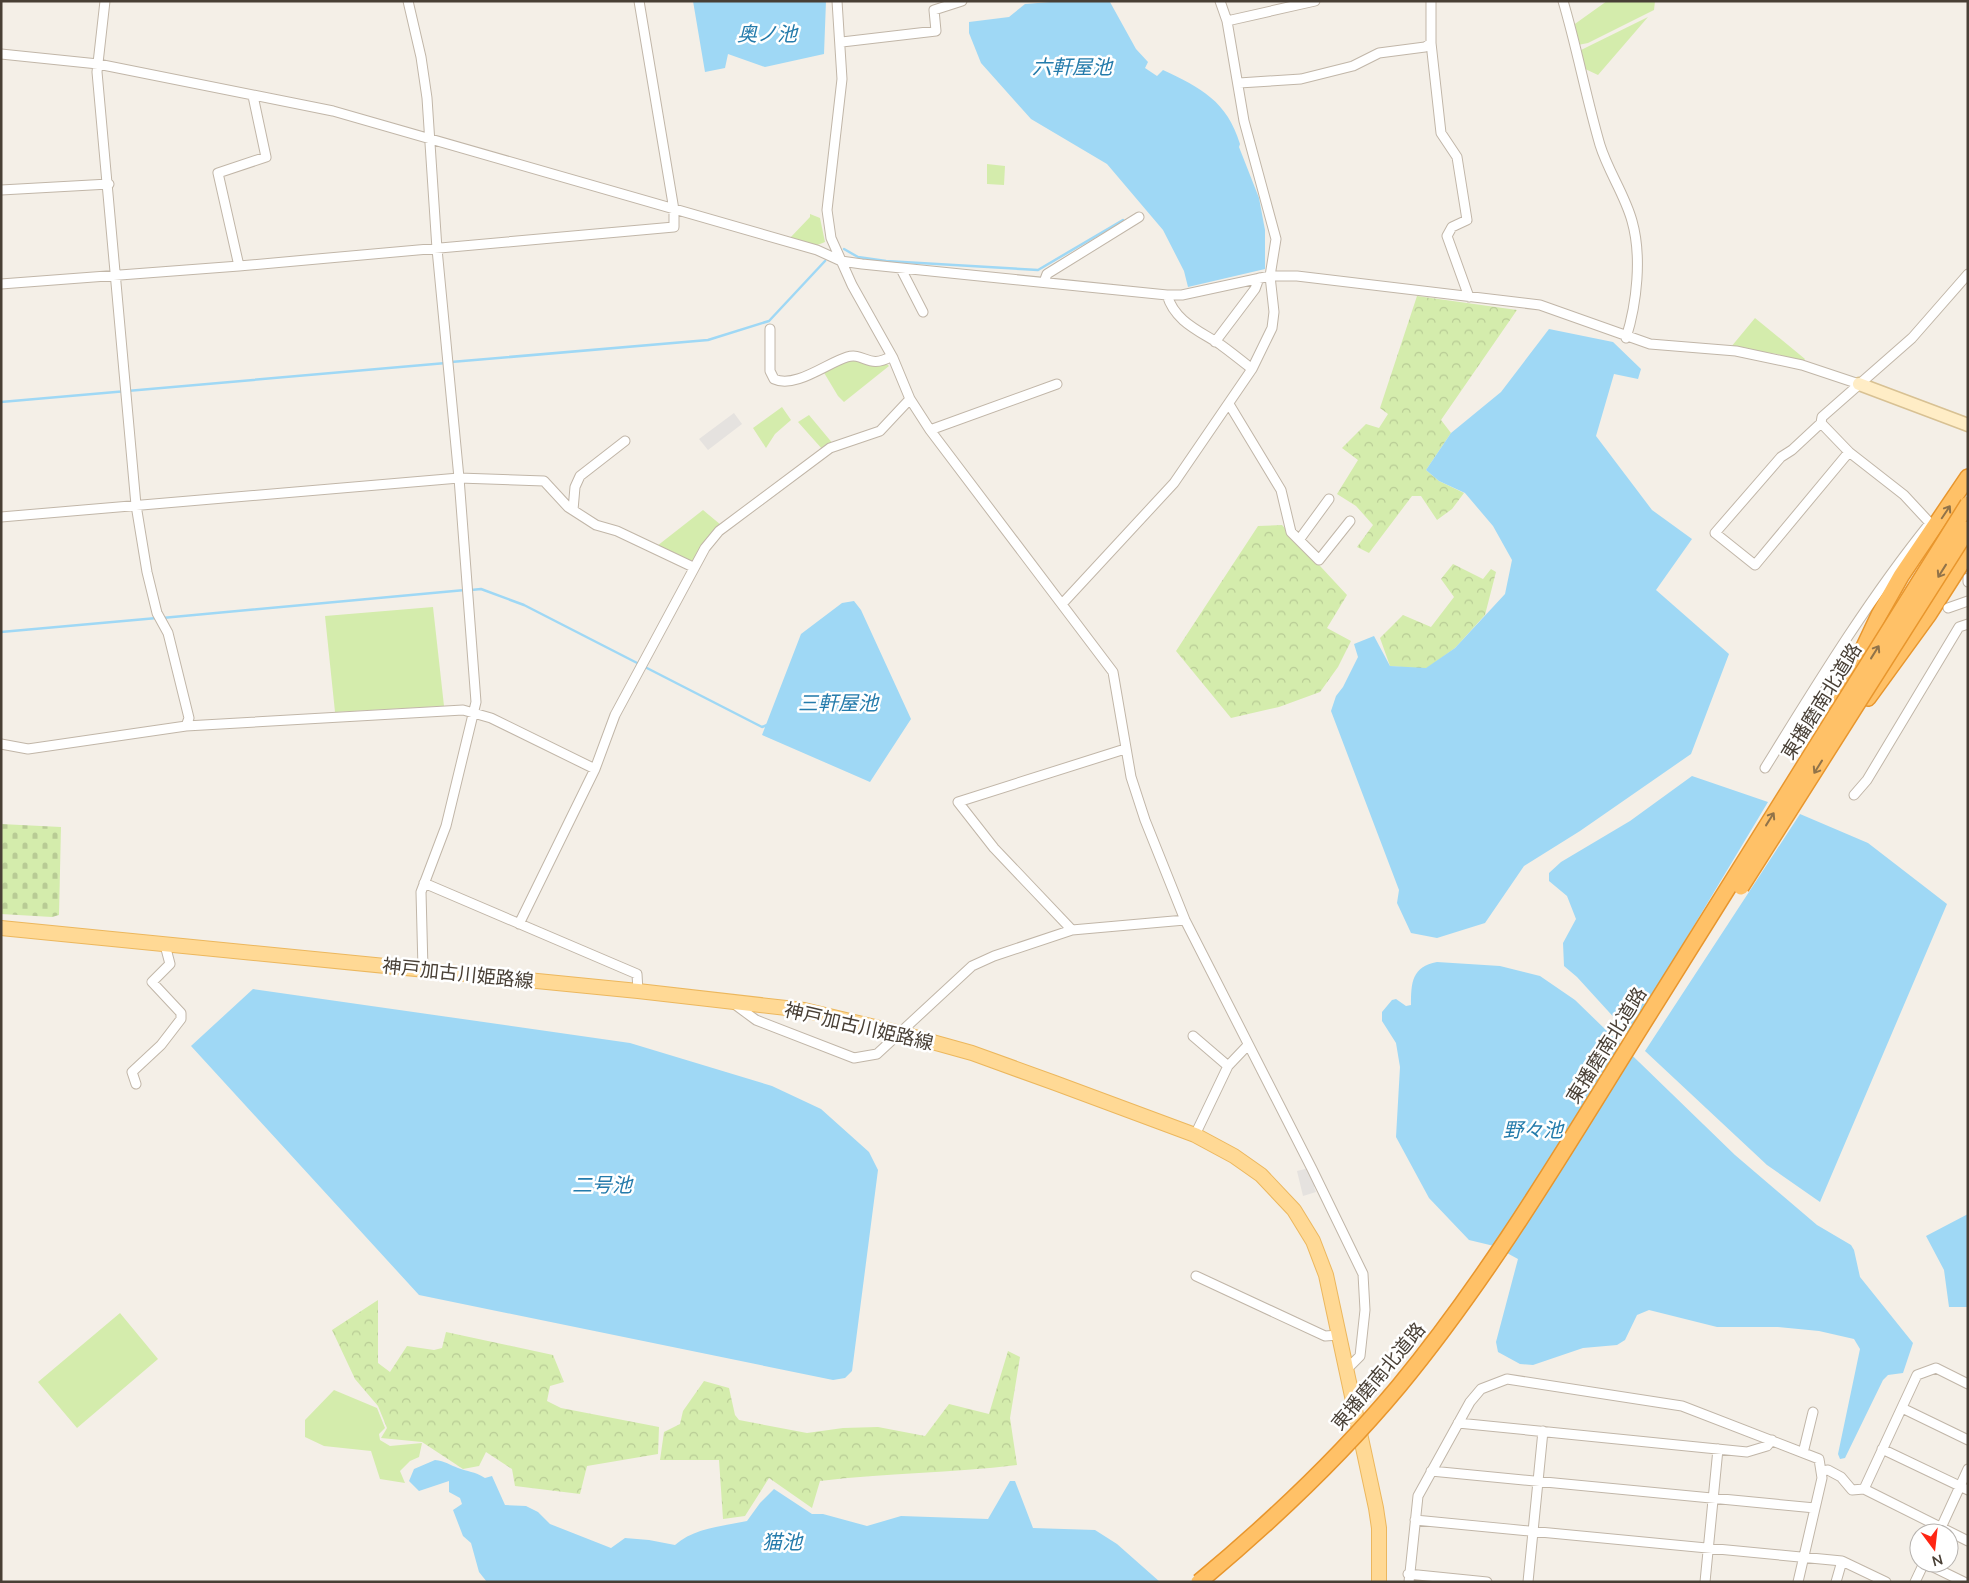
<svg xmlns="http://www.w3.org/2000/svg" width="1969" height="1583" viewBox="0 0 1969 1583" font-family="Mulish,'Noto Sans JP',sans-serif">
<defs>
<pattern id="forest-crowns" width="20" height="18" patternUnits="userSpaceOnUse" patternTransform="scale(1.25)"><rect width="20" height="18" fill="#d4ecac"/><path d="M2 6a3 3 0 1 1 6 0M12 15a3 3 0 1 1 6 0" fill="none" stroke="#b8cb95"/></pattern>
<pattern id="cemetery-stones" width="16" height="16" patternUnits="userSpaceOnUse" patternTransform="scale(1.25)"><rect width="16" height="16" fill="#d4ecac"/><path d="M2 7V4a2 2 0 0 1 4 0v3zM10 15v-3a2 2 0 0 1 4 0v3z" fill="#b8cb95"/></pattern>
</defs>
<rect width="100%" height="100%" fill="#f4efe7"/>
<!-- green -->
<path fill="#d4ecac" d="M1607,1H1655L1654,10L1588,43L1578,45L1572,26Z
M1648,17L1598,75L1581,67L1578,54L1581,50Z
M987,164L1005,166L1004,185L987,184Z
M810,214L820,218L825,242L815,246L789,239L810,217Z
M1755,318L1805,359L1803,362L1777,354L1731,347Z
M845,359L885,362L889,366L844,402L838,396L823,371Z
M782,407L791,420L775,434L766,448L753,428Z
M809,415L834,445L823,450L798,422Z
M703,510L721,525L692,562L657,546Z
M433,607L444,706L335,712L325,616Z
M120,1313L158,1359L77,1428L38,1382Z
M334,1390L377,1408L385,1428L379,1434L380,1440L390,1446L422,1443L419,1457L410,1461L400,1471L405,1483L380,1479L371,1451L324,1446L305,1437V1420Z"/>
<!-- forest -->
<path fill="url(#forest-crowns)" d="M1417,296L1517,310L1441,420L1451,433L1426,470L1439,481L1464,493L1452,509L1437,520L1421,496H1412L1369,553L1357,547L1373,525L1356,506L1337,494L1358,460L1342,448L1366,424L1379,428L1388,414L1380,408Z
M1282,525L1347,595L1327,628L1351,641L1338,667L1320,692L1279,707L1231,718L1176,651L1258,526Z
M1453,564L1483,579L1491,569L1496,572L1485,615L1455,648L1426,669L1390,666L1380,638L1403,615L1431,627L1454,597L1441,579Z
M378,1300V1363L390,1372L407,1346L434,1350L442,1348L446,1332L553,1355L564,1382L550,1386L547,1401L561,1408L659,1427L658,1454L587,1466L580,1494L515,1486L512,1469L486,1452L479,1466L463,1469L422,1442L381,1438L387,1428L378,1406L355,1379L332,1330Z
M1008,1351L1020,1357L1010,1418L1017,1465C952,1473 886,1473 820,1481L812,1508L769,1478L745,1516L723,1519L719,1460H660L664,1432L680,1424L683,1411L704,1381L729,1388L735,1415L739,1420L807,1433L843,1428L878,1427L925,1436L949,1404L989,1414Z"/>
<!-- cemetery -->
<path fill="url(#cemetery-stones)" d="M1,824L61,827L59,915L52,917L1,914Z"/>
<!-- parking -->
<path fill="#e5e2df" d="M734,413L742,424L708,450L699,439Z
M1309,1168L1318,1186L1314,1187L1316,1192L1303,1196L1297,1171Z"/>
<!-- water -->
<path fill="#9fd8f5" d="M693,1H826L824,54L765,67L728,54L725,68L705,72Z
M1063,1L1110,2L1136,49L1148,62L1145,68L1157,76L1163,70C1201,88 1227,101 1240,144L1239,147L1259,198L1265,230V269L1188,287L1184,271L1163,230L1107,164L1031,119L981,63L969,33V22L1009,17L1025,4Z
M1549,329L1613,342L1641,369L1638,379L1614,374L1596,436L1652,510L1692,539L1656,590L1729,654L1691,754L1580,831L1524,866L1485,923L1437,938L1411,933L1397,903L1399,890L1331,711L1336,696L1343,687L1358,657L1354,644L1374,636L1390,666L1426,668L1455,648L1505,594L1512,560L1493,526L1465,493L1439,481L1426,470L1451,433L1501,392Z
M854,601L861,610L911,719L870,782L762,735L801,634L842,603Z
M1692,776L1768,802L1629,1034L1577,977L1564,966L1563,943L1576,919L1567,896L1549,881V873L1561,862L1630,821Z
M1800,814L1868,843L1947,904L1820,1202L1767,1165L1645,1051Z
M1437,962L1500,966L1540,976L1575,1000L1735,1155L1817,1225L1851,1245L1854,1250L1860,1277L1913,1343L1903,1373L1888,1375L1883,1380L1845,1458L1840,1459L1838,1454L1860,1349L1854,1339L1819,1331L1778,1327H1717L1649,1310L1637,1315L1625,1340L1617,1345L1583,1348L1533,1365L1520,1364L1498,1352L1496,1342L1518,1259L1494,1246L1469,1240L1429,1198L1396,1137L1400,1067L1396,1043L1382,1021V1012L1392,1000L1396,999L1406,1006L1411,1005C1411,982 1412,967 1437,962Z
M253,989L630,1043L772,1086L821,1109L869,1152L878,1170L852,1371L845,1378L833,1380L419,1295L191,1046Z
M1968,1214V1307H1949L1944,1270L1926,1236Z
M435,1460C445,1461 450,1465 458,1468C468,1472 474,1471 485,1478L492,1476L505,1505L526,1506L538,1512L550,1524L611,1548L625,1538L649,1540L675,1545C694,1528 723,1526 747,1521L760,1503L774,1489L812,1514H823L867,1526L901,1516L988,1519L1010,1481H1015L1033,1528L1095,1530L1117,1544L1160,1582H487L479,1572L471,1543L463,1536L453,1510L462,1504L460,1498L449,1492V1481L419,1491L409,1481L414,1469Z"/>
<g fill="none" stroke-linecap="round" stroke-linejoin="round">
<!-- stream -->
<path stroke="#9fd8f5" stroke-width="2.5" d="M844,249L858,257L886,261L1038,270L1123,220
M451,362L708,340L769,321L825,261
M1,402L446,363
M471,590L481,589L524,605L762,727L767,725
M162,618L465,590
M1,632L157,618"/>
<!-- street casing -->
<g stroke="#c1b6a8" stroke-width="11">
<path id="street" d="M105,1L97,72L136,505L147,572L157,613L168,633L189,718L186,726
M408,1L421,57L427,98L437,249L459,478L476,702L446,826L421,892L423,969
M837,1L842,79L827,210L831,238L852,285L893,358L910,399L930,430L1113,672L1131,777L1145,820L1185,920L1312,1169L1363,1274L1365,1310L1360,1356L1346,1370
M1431,1V43L1441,133L1457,157L1467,220L1452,227L1447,236L1469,297
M1563,1C1577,48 1586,97 1600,145C1608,171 1625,195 1632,221C1642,256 1637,303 1626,338
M1227,21L1315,1
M842,42L936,31L934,10L962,1
M1,54L98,64L333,111L817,250L841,261L862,264L1167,295H1182L1270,276H1297L1540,305L1650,344L1736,351L1802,365L1859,384
M1239,83L1301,79L1353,66L1379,53L1425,47L1431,43
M1,190L109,184
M239,266L218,173L266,157L253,96
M901,269L923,312
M1044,282L1047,274L1139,217
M1,284L239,266L674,227V210L639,1
M1167,295C1175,322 1200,331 1221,345C1232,353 1242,361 1252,369
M770,329V371L774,379C795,389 827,363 847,357C865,352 868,370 892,356
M1215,342L1255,289L1259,278
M1229,404L1281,490L1291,532L1319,560L1350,521
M1821,423L1792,450L1781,457L1715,533L1755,565L1849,452
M930,430L1057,384
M573,510L575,487L580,476L625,441
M1,517L459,478L544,481L568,507L596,525L617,531L693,567
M1299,540L1329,499
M1968,578V582
M1062,604L1174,483L1252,369L1272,328L1274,312L1270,276L1276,239L1244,121L1227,21L1220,1
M1948,608L1968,601
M1,744L28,749L186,726L463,710L491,718L595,769
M1765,768C1817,684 1868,600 1930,523L1904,495L1849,452L1821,423L1822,417L1912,338L1968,274
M1854,795L1867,780L1959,627L1968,624
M424,883L637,974L638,991
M519,924L595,769L615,715L705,548L719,531L830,448L880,431L910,399
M1072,930L994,848L958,802L1125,749
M733,1003L756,1020L854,1058L877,1054L972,966L994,956L1072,930L1185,920
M1193,1036L1228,1066
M136,1084L132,1072L161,1045L181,1019V1013L152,982L170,964L165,945
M1195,1135L1228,1066L1248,1045
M1196,1276L1325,1336L1339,1335
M1902,1408L1968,1440
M1458,1423L1747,1452L1767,1446L1772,1440
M1882,1449L1968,1490
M1803,1453L1813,1412
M1431,1471L1815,1508
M1822,1471L1828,1470L1841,1477L1852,1490L1864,1489L1968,1541
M1864,1489L1917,1375L1936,1368L1968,1384
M1415,1520L1842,1561L1886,1582
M1939,1532L1968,1469
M1925,1563L1964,1582
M1408,1574L1487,1582
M1409,1582L1418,1496L1470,1402L1481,1389L1507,1379L1682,1406L1819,1459L1822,1478L1798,1582
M1528,1582L1543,1431
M1705,1582L1718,1449
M1836,1582L1842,1561
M1915,1582L1924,1563"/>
</g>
<!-- secondary casing -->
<g stroke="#d8c193" stroke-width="15">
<path id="secondary" d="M1859,384L1968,425"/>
</g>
<!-- primary casing -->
<g stroke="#ecb75d" stroke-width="16">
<path id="primary" d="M1,928L638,991L804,1010L900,1033L972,1053L1055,1083L1195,1135L1234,1156L1261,1175L1294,1210L1313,1241L1326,1275L1376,1508L1379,1528V1582"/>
</g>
<!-- highway casing -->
<g stroke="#e8962d" stroke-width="18">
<path id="highway" d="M1868,698L1929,614L1968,553
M1837,704L1879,615L1901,576L1968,477"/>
</g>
<!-- street -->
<use href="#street" stroke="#fff" stroke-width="9"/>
<!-- secondary -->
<use href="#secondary" stroke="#ffedc6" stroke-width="12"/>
<!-- primary -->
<use href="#primary" stroke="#ffd995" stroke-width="14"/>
<!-- highway -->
<use href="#highway" stroke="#ffc167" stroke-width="15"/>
<!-- highway-bridge casing -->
<g stroke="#e8962d" stroke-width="18" stroke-linecap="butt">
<path id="highway-bridge" d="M1741,887L1968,529
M1199,1582C1271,1522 1339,1458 1399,1386C1497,1267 1574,1133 1656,1003C1760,837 1864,670 1968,504"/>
</g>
<!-- highway-bridge -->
<use href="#highway-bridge" stroke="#ffc167" stroke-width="15"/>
</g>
<!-- one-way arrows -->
<defs><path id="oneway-shaft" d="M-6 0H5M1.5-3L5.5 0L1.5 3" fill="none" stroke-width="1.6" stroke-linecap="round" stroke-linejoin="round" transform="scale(1.25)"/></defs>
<g stroke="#917349">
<use href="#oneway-shaft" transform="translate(1946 512) rotate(-56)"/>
<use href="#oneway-shaft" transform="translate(1942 571) rotate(122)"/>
<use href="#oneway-shaft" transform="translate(1875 652) rotate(-58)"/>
<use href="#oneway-shaft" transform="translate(1818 767) rotate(122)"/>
<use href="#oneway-shaft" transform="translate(1770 819) rotate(-58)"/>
</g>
<g text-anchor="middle" stroke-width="5" stroke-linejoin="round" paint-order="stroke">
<!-- street labels -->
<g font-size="19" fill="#483f35" stroke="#fff">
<text transform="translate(1821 701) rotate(-58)" y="7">東播磨南北道路</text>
<text transform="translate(458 973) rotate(6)" y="7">神戸加古川姫路線</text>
<text transform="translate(859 1026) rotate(13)" y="7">神戸加古川姫路線</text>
<text transform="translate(1606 1045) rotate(-58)" y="7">東播磨南北道路</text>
<text transform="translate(1378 1376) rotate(-50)" y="7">東播磨南北道路</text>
</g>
<!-- water labels -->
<g font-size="20" font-style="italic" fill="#247bab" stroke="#fff">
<text x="767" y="41">奥ノ池</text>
<text x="1072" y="74">六軒屋池</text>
<text x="838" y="710">三軒屋池</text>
<text x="1533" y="1137">野々池</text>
<text x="602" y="1192">二号池</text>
<text x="782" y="1549">猫池</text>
</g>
</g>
<!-- border -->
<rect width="1969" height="1583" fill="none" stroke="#483f35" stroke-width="5"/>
<!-- north arrow -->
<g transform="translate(1934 1548) rotate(165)"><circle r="24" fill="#ffffff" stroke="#b6b2ae"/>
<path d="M0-4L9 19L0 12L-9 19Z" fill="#ff2513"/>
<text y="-8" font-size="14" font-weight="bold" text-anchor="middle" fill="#483f35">N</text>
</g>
</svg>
